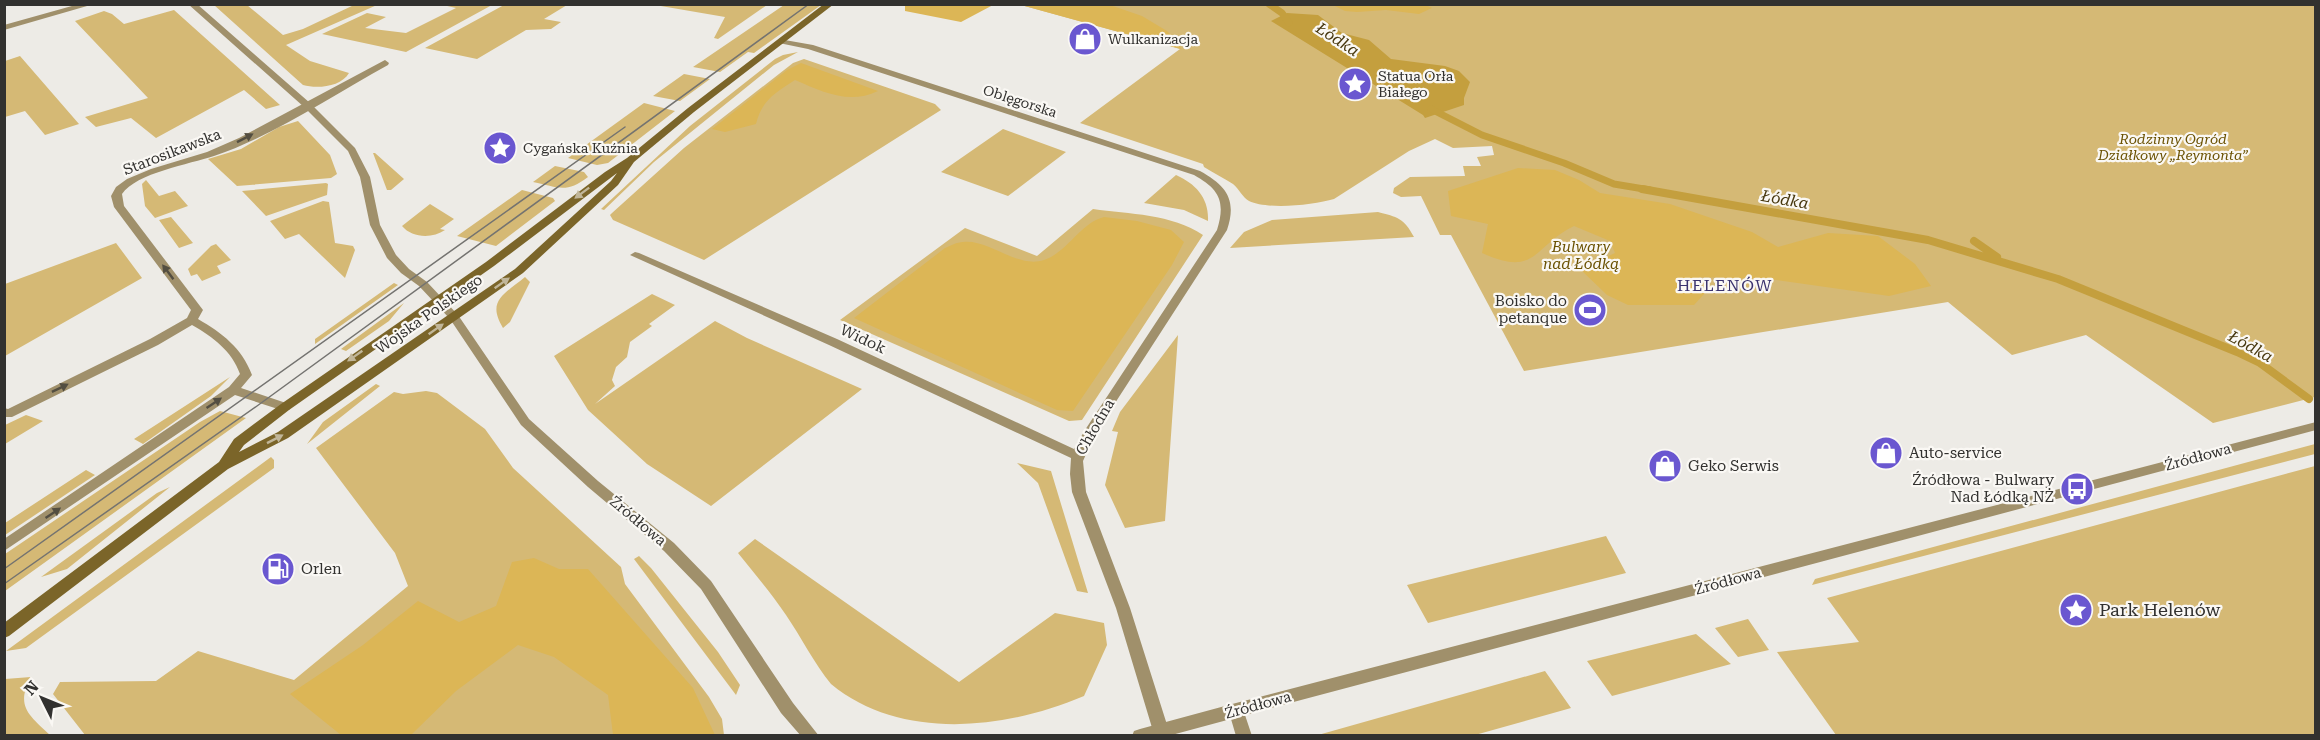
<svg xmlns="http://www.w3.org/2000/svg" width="2320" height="740" viewBox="0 0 2320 740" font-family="'Roboto Serif',serif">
<rect width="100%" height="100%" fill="#edebe6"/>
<!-- green -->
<path fill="#d5b975" d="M214,5H247L283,35L303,29L354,5H377L286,45L310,61L349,73C341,87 317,89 303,85Z
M443,5H492L406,52L322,34L367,13L386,17L365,28L406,33L456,8Z
M504,5H567L544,19L561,22L551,29L526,30L477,59L425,48Z
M655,5L767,4V5L718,39L714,38L725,17Z
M784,5H821L754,53L748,52L720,72L693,67Z
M1021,5H2315V397L2213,423L2086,335L2012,355L1948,302L1524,371L1451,235H1440L1421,196L1401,197L1393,193L1394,188L1410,177L1465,176L1463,166H1481L1477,157L1494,155L1492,146L1453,148L1435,139L1409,151L1334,199C1314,205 1268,210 1249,201C1243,198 1239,189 1233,184C1224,178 1213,173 1204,167L1203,164L1080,123L1180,49Z
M174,10L280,105L266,109L244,90L156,138L131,118L96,127L85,117L148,98L75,21L104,11L112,14L124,24Z
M798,52L774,65L654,162L604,210L601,209L690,126L775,59L783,55Z
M20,56L79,124L45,135L25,111L5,117V61Z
M804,59L935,104L941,110L704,260L613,220L610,215L612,213L684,148L793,63Z
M684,74L710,79L680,101L653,96Z
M644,103L675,111L608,163L597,165L568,158Z
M298,121L330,155L337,174L331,178L237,186L208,159L241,149L279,127Z
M1003,129L1066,152L1008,196L941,172Z
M373,153H375L404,179L391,190H387Z
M555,166L584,172L588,177C566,194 558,187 533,182Z
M1176,175C1196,184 1209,198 1208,221L1184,210L1144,203Z
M146,180L159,196L175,191L188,206L155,218L145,206L142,184Z
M326,183L328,184L327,195L266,216L242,191Z
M522,190L553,198L555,201L496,246L457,236Z
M323,201L329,202L335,243L353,246L355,250L345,278L299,234L285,239L270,221Z
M430,204L454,219L440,229L445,230C432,239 412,238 402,226Z
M1093,209C1129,214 1172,214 1203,235L1082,420L1069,421L840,320L965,228L1037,256Z
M1378,212C1397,217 1404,218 1414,237L1230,248L1244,232L1272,220Z
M171,217L193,243L179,248L159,220Z
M116,243L142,278L5,356V284Z
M216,244L231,260L217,266L221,273L202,281L197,274L191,276L188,269L211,246Z
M525,277L530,282L510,322L503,328C486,300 505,294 525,277Z
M394,283L398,285L315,344V339Z
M652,294L675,305L649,324L652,326L630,342L627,357L616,367L612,380L615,386L595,404L715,321L747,338L862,389L711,506L647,464L588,410L554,356Z
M404,303L389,321L346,351L341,349Z
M1178,335L1165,521L1125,528L1105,485L1118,432L1112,431L1120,412Z
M230,377L211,396L143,444L134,439Z
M376,384L380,386L307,444L323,422Z
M426,391L437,393L485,429L513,468L621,567L625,584L709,697L722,719L724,735H85L53,694L60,682L156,681L198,651L294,680L408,586L395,553L316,448L394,392L403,394Z
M220,411L246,418L5,591V554L200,422Z
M26,415L43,421L5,444V425Z
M2315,444V454L1812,585L1815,579Z
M271,457L274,460V468L26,648L6,651Z
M1017,463L1051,471L1088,593L1077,591L1038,483Z
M2315,466V735H1836L1777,652L1859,642L1827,598Z
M86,470L95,475L5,535V523Z
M170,487L67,569L41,577L157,493Z
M1606,536L1626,573L1428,623L1407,585Z
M755,539L959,682L1055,613L1104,623L1107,645L1084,696C1002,731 899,740 831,684C814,663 801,637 786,615C771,593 754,573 738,553Z
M639,556L651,568L718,652L740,685L736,695L634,559Z
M1748,619L1769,650L1738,657L1715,628Z
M1696,634L1731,664L1612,696L1587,661Z
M1545,671L1571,708L1475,735H1318Z
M31,677C15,706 29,715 50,735H5V679Z"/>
<!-- forest -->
<path fill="#dcb656" d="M1424,4L1432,8L1419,14L1386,10L1357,12L1345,11L1333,5Z
M905,5H993L961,22L905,11Z
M1021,5H1110L1142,16L1167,31L1178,42L1181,49Z
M801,63L878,91C849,105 823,92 795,80C775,93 762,100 756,124L725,132L712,129L787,70Z
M1518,168L1555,170L1579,180L1600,193L1670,204L1752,232L1778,247L1828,233L1878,236L1915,264L1931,286L1889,296L1770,279L1699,277L1705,293L1694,305H1628L1607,295L1580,269L1615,253L1610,241L1574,226C1533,246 1537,278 1482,253L1488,224L1451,216L1448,191Z
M1104,217L1137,221L1171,230L1184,242L1172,265L1073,411L1057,410L854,318L945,248C950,246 957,242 963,242C990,239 1017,269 1044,260C1068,252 1080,223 1104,217Z
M534,558L559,569H588L693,688L715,735H613L608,695L554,657L518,645L456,691L411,735H341L290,694L363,645L418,601L459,622L496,606L512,562Z"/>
<!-- water -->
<path fill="#c49f3e" d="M1287,13L1318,15L1342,33L1369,40L1391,59L1445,66L1459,71L1470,82L1464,98V105L1425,118L1423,115L1271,21Z"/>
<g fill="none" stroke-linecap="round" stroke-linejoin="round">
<!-- stream-far1 -->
<path stroke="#c49f3e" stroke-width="7" d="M1269,4L1282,13L1289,23
M1431,109L1482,135L1564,163L1614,184L1650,190"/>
<!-- stream -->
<path stroke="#c49f3e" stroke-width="8" d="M1642,189L1928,240L2058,279L2237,352L2260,363L2309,399
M1974,241L1997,257"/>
<!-- minor -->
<path fill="#a0906b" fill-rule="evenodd" d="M79,4H94L4,30V25Z
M779,39L813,45L1200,171C1227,186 1237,200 1227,230L1095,434L1083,461L1086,492L1130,608L1169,731L1167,736H1155L1153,731L1116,608L1072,492L1070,474L1071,458L829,345L630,255L635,252L639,253L837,339L1074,449L1085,430L1217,230C1226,201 1219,189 1194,175L808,49L779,43Z
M385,60L389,63L388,65C333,95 273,136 214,156C190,164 136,173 122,194L124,206L203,310L198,319C222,333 242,348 252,375L241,388L289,404L291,407L289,410H281L235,395L4,551V539L229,387L240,374C232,351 213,337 192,325L158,345L12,417H4V408L8,409L150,339L187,318L191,310L114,207L111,196L116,187L127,179L151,169L207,152L239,138Z"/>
<!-- tertiary -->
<path fill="#a0906b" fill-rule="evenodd" d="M188,4H197L310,103L355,148L370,177L380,225L396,255L409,269L427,282L458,315L529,419L598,481L674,543L711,581L793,703L819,736H801L781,713L701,589L664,551L588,487L521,425L450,319L419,286L401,273L387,258L370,225L360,177L348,151L304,107Z
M2316,422V430L1245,715L1252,736H1236L1231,719L1168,736H1132L1134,731L1140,729L1236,703Z"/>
<!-- secondary -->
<path fill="#7b6529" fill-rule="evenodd" d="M824,4H834L694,112L634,162L618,185L523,273L288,438L228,469L9,636L4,638V623L219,462L234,439L281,404L486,262L605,172L627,158L688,108ZM617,173L611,181L515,269L278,432L239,452L244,445L289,410L494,266Z"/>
<!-- tram -->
<path stroke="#747370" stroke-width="1.5" d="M4,569L625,127
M4,584L257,406L809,4"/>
</g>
<!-- one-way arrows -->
<defs><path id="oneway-solid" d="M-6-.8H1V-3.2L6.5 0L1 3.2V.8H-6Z" transform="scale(1.5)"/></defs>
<g fill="#534e41">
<use href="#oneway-solid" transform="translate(245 138) rotate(-27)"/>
<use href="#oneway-solid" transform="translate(168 272) rotate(-127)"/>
<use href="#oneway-solid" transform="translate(60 388) rotate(-26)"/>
<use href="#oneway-solid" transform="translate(214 403) rotate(-34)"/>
<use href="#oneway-solid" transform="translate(53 513) rotate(-34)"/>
</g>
<g fill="#c1b699">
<use href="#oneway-solid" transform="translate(582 193) rotate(143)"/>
<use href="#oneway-solid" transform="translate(502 283) rotate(-35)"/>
<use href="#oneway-solid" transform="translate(436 329) rotate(-35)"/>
<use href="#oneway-solid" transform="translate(355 356) rotate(145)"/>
<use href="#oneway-solid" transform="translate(275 439) rotate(-27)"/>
</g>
<!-- icons -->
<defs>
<g id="shop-disc" transform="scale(1.725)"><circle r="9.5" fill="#6a57d0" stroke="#faf8f4"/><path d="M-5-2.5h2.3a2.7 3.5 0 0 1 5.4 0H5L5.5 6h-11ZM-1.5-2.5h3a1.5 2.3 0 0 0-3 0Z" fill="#fff"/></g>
<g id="sight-disc" transform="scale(1.725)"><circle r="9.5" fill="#6a57d0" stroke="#faf8f4"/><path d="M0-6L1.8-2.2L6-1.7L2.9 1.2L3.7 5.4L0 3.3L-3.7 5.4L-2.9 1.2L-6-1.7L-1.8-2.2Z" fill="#fff"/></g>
<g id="stadium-disc" transform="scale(1.725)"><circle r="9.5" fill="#6a57d0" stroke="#faf8f4"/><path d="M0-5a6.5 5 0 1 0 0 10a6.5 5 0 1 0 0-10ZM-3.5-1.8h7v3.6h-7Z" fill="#fff"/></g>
<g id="bus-disc" transform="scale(1.725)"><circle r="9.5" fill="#6a57d0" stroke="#faf8f4"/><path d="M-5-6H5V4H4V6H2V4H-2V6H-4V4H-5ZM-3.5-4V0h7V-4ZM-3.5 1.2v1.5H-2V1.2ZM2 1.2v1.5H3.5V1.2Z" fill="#fff"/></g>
<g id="fuel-disc" transform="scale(1.725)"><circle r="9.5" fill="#6a57d0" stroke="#faf8f4"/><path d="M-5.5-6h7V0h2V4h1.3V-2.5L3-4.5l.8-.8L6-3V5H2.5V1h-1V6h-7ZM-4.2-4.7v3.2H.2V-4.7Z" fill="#fff"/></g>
</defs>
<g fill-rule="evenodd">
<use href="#shop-disc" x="1085" y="39"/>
<use href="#sight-disc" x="1355" y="84"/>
<use href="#sight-disc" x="500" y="148"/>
<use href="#stadium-disc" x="1590" y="310"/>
<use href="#shop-disc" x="1886" y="453"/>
<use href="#shop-disc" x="1665" y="466"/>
<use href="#bus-disc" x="2077" y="489"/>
<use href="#fuel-disc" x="278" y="569"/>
<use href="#sight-disc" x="2076" y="610"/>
</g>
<g text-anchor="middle" stroke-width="4.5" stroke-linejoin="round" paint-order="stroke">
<!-- far-poi labels -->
<g font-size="14" fill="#32312f" stroke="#faf8f4" text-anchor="start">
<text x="1108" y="44">Wulkanizacja</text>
<text x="1378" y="81">Statua Orła<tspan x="1378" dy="16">Białego</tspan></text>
<text x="523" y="153">Cygańska Kuźnia</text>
</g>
<!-- far-street labels -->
<g font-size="14" fill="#32312f" stroke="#faf8f4">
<text transform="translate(1020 101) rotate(18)" y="5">Oblęgorska</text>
</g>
<!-- far-park labels -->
<g font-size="14" font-style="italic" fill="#6b5203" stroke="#faf8f4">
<text x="2173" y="144">Rodzinny Ogród<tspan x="2173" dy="16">Działkowy „Reymonta”</tspan></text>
</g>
<!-- street labels -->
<g font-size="15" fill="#32312f" stroke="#faf8f4">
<text transform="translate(172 152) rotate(-21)" y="5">Starosikawska</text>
<text transform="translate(429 314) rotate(-35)" y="5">Wojska Polskiego</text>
<text transform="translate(863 339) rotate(25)" y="5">Widok</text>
<text transform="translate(1095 427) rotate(-60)" y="5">Chłodna</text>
<text transform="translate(2198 457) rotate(-15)" y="5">Źródłowa</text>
<text transform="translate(638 521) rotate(40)" y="5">Źródłowa</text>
<text transform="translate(1728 581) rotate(-15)" y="5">Źródłowa</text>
<text transform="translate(1258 705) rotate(-15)" y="5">Źródłowa</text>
</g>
<!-- park labels -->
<g font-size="15" font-style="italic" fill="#6b5203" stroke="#faf8f4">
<text x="1581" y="252">Bulwary<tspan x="1581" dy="17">nad Łódką</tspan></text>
</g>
<!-- poi labels -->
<g font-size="15" fill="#32312f" stroke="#faf8f4" text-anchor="start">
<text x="1567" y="306" text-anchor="end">Boisko do<tspan x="1567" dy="17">petanque</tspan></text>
<text x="1909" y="458">Auto-service</text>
<text x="1688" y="471">Geko Serwis</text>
<text x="2054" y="485" text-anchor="end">Źródłowa - Bulwary<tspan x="2054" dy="17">Nad Łódką NŻ</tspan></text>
<text x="301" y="574">Orlen</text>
</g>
<!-- water labels -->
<g font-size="16" font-style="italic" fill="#48380f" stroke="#faf8f4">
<text transform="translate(1338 39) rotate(33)" y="6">Łódka</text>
<text transform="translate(1785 199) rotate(10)" y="6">Łódka</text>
<text transform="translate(2251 346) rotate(29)" y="6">Łódka</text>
</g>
<!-- neighbourhood labels -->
<g font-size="16" letter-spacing="1.5" fill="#3a326e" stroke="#faf8f4">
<text x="1725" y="291">HELENÓW</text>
</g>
<!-- near-poi labels -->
<g font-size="18" fill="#32312f" stroke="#faf8f4" text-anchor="start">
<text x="2099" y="616">Park Helenów</text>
</g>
</g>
<!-- border -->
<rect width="2320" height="740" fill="none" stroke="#32312f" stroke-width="12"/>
<!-- north arrow -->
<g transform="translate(42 698) rotate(313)" stroke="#faf8f4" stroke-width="4.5" paint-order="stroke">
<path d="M0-4.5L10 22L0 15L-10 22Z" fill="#32312f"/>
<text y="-9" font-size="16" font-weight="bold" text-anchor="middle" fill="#32312f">N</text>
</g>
</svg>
